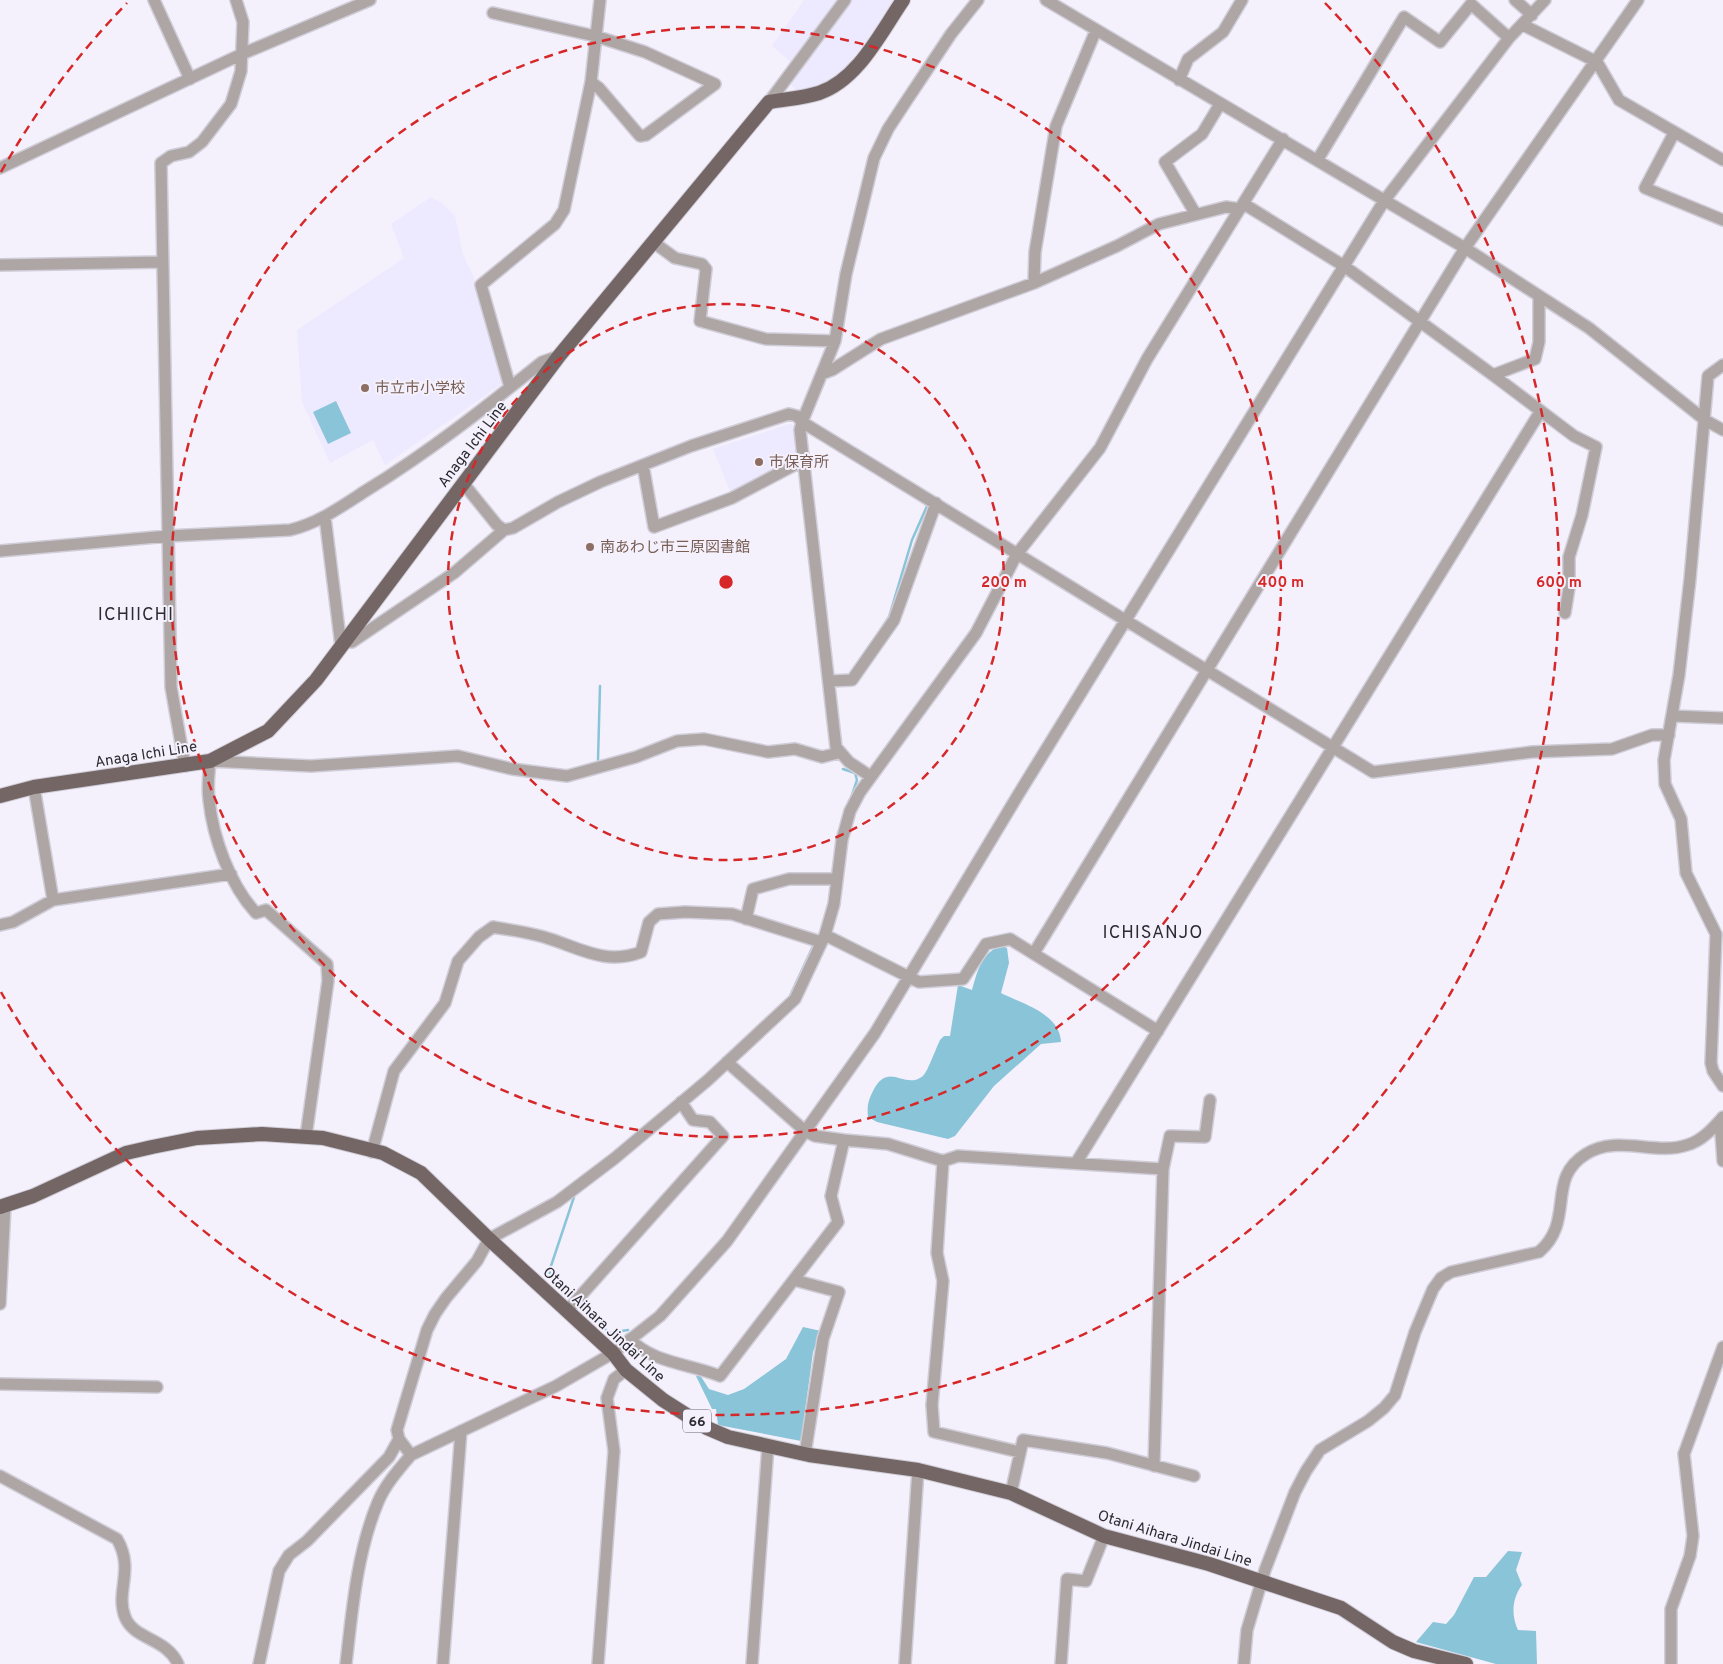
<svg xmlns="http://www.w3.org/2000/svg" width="1723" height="1664" viewBox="0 0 1723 1664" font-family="Overpass,'Noto Sans JP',sans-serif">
<rect width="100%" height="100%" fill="#f4f1fd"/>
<!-- built -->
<path fill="#ede9ff" d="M804,0H840L792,63L772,46Z
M850,0H896L846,69L823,85L796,92L791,84Z
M431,197L442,203L455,216L463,254L479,289L506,381L385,465L373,440L330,463L302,402L297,330L404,258L391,224Z
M789,424L795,425L799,459L731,493L713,449Z"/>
<!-- water -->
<path fill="#89c4d8" d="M336,401L351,433L328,444L313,412Z
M1002,946L1007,948L1009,963L1001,993C1023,1004 1060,1014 1061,1042L1041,1044L1031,1053L994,1086L955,1136L948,1139L877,1122L868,1117C867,1106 868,1101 873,1091C889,1060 904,1091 923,1076C928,1071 936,1048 940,1040L944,1036H950L958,985L972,990C977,972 982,951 1002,946Z
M803,1327L821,1331L813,1352L801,1441L718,1425L716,1409H712L696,1376L700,1375L709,1389L728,1395L744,1389L786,1359Z
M1508,1551L1522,1552L1516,1570L1522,1585C1512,1598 1511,1616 1518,1630L1536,1631L1537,1664H1496L1416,1642L1433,1622L1446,1624L1454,1615L1474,1577H1486Z"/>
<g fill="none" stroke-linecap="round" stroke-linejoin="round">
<!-- stream -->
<path stroke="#89c4d8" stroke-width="2.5" d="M873,641L889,617L912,540L927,506
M598,760L600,686
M843,769L855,773L857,780L852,795
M789,998L814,944
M574,1197L549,1272L575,1298
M579,1302L609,1333L628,1330"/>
<!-- minor casing -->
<g stroke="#d0cdd8" stroke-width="14">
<path id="minor" d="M154,0L190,79
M1046,0L1465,248L1589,328L1705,420L1723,430
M1515,0L1532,15
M493,13L595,36L645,52L715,84L646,135L640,136L599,88L591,82
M1523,25L1597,62L1619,100L1723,160
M1179,80L1188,59L1223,32L1242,0
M769,102L845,0
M1674,133L1645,188L1723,220
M1318,159L1404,17L1440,42L1471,4L1509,38
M0,168L242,54L370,0
M1244,204L1344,266L1493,375L1535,359L1539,342V296
M1195,213L1165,162L1202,134L1220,104
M653,242L675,258L702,264L706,269L700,321L766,339L835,341
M0,265L163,262
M1034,283L1035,252L1056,126L1096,30
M1723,365L1708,376L1690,579L1679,675L1664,760L1665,784L1681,819L1686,873L1716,934L1711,1063L1713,1071L1723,1086
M822,374L832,370L881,339L1034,283L1117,246L1159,224L1226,207L1240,209
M1493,375L1574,436L1596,447L1582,515L1569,557V588L1565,613
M510,387L481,285L555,224L564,210L591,82L600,0
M643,465L654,527L732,498L804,460
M463,483L497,525L504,530L513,528L558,502L600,482L691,446L789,414L797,416L802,422L1373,772L1532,752L1612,749L1652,735H1669
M325,517L341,646
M0,551L168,536L290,530C319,523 342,506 367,490C429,452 486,407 542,362L559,356
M344,642H352L454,573L504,530
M830,681L852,680L894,620L936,503
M1672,716L1723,718
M185,766L171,687L161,163L171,156L189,152L202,142L231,104L241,71L243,22L236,0
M870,776L849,762L836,747L800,430L802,422L835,341L846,274L874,158L888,129L907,100L951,34L978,0
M34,787L53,900
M746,919L753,889L789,879H837
M0,925L13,922L53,900L231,874
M825,935L919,982L963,979L986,944L1010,939L1158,1031
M1034,953L1465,248L1638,0
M1720,1121L1723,1161
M306,1136L328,981L327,964L266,910L256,913C230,885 213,838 209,800C207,787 209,773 210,761L311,766L458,756L512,769L567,776L636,757L677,741L704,739L768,752L795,749L822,757L838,753
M844,1140L888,1144L943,1161L958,1156L1163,1169
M372,1152L394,1071L445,1003L458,961L479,937L493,927C510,930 527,932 544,937C578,947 605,966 641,952L649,922L658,914L685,912L732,914L821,942
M943,1161L937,1253L943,1281L932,1405L934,1432L1020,1452
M1076,1163L1540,412
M794,1280L839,1292L823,1339L805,1454
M0,1304L5,1205
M567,1311L723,1136L710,1122L693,1120L681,1102
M630,1339C652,1363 691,1364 720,1376L838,1222L831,1196L844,1140L815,1136L805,1131L727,1062
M0,1384L157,1387
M411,1455L399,1439L397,1430L427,1330L435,1314L446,1298L477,1261L489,1239L557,1202L615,1158L708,1080L795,999L825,935L834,904L842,840L850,811L860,792L976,633L1017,554L1100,448L1147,359L1283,139
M1154,1466L1163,1169L1170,1136L1205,1137L1210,1100
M0,1476L117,1539C135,1570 115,1591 125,1617C134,1640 167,1638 178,1664
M1011,1493L1023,1440L1107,1453L1194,1476
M259,1664L279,1571L289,1555L307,1541L389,1457L399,1439
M346,1664C352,1611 357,1552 378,1502C385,1485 399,1469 411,1455L556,1386L613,1353L660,1316L727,1241L875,1033L1018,795L1384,201L1509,38L1545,0
M443,1664L461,1431
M598,1664L614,1451L607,1398L614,1379L626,1370
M752,1664L768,1446
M905,1664L918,1470
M1061,1664L1067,1579L1086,1581L1104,1536
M1244,1664L1247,1630L1265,1570L1295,1492L1306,1471L1320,1450L1368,1421L1384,1408L1395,1395L1415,1332L1433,1289L1441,1278L1451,1272L1539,1252C1576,1220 1545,1179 1586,1154C1617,1134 1655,1156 1687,1145C1702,1141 1713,1128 1723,1117
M1671,1664V1609L1690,1556L1693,1536L1684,1454L1723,1347"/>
</g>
<!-- major casing -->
<g stroke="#d0cdd8" stroke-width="16">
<path id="major" d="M0,796L34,787L210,761L268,731L316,680L559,356L769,102C786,99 803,98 819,93C858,80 881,32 903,0
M0,1207L33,1196L126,1153L152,1147L197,1138L262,1134L323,1138L383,1153L421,1173L489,1239L613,1353L626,1370L663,1400L707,1428L728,1437L809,1455L918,1470L1011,1493L1104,1536L1209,1564L1341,1608L1393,1642L1414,1651L1466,1664"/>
</g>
<!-- minor -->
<use href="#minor" stroke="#ada6a5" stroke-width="11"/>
<!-- major -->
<use href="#major" stroke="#736665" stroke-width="14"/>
</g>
<!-- distance rings -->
<g fill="none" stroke="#d62828" stroke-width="2.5" stroke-dasharray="9 6">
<circle cx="726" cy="582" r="278"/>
<circle cx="726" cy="582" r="555"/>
<path d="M1 172A833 833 0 0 1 127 3M1325 3A833 833 0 1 1 1 992"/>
</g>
<!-- markers -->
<g fill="#8d6e63" stroke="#f4f1fd" stroke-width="2">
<circle cx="365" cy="388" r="5"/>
<circle cx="759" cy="462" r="5"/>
<circle cx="590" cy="547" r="5"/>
</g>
<g text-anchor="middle" stroke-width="4" stroke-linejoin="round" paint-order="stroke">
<!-- shield labels -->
<rect fill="#f4f1fd" stroke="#68666e" stroke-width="1" x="683" y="1409.5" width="28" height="23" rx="4"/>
<g font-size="14" font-weight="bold" fill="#2c2b31">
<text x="697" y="1426">66</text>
</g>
<!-- education labels -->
<g font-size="15" fill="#785e54" stroke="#f4f1fd" text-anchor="start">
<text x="375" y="393">市立市小学校</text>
<text x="769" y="467">市保育所</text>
<text x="600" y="552">南あわじ市三原図書館</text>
</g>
<!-- street labels -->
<g font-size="15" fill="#2c2b31" stroke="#f4f1fd">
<text transform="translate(472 444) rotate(-53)" y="5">Anaga Ichi Line</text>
<text transform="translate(146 754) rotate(-9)" y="5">Anaga Ichi Line</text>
<text transform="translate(604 1324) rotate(43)" y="5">Otani Aihara Jindai Line</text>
<text transform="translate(1175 1538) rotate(17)" y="5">Otani Aihara Jindai Line</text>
</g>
<!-- quarter labels -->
<g font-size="18" letter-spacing="1" fill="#2c2b31" stroke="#f4f1fd">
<text x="136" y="620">ICHIICHI</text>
<text x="1153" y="938">ICHISANJO</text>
</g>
</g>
<circle cx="726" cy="582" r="8" fill="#d62828" stroke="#f4f1fd" stroke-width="2.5"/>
<g font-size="15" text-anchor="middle" font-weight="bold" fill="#d62828" stroke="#f4f1fd" stroke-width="4" stroke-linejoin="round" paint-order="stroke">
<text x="1004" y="587">200 m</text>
<text x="1281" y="587">400 m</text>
<text x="1559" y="587">600 m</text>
</g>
</svg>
